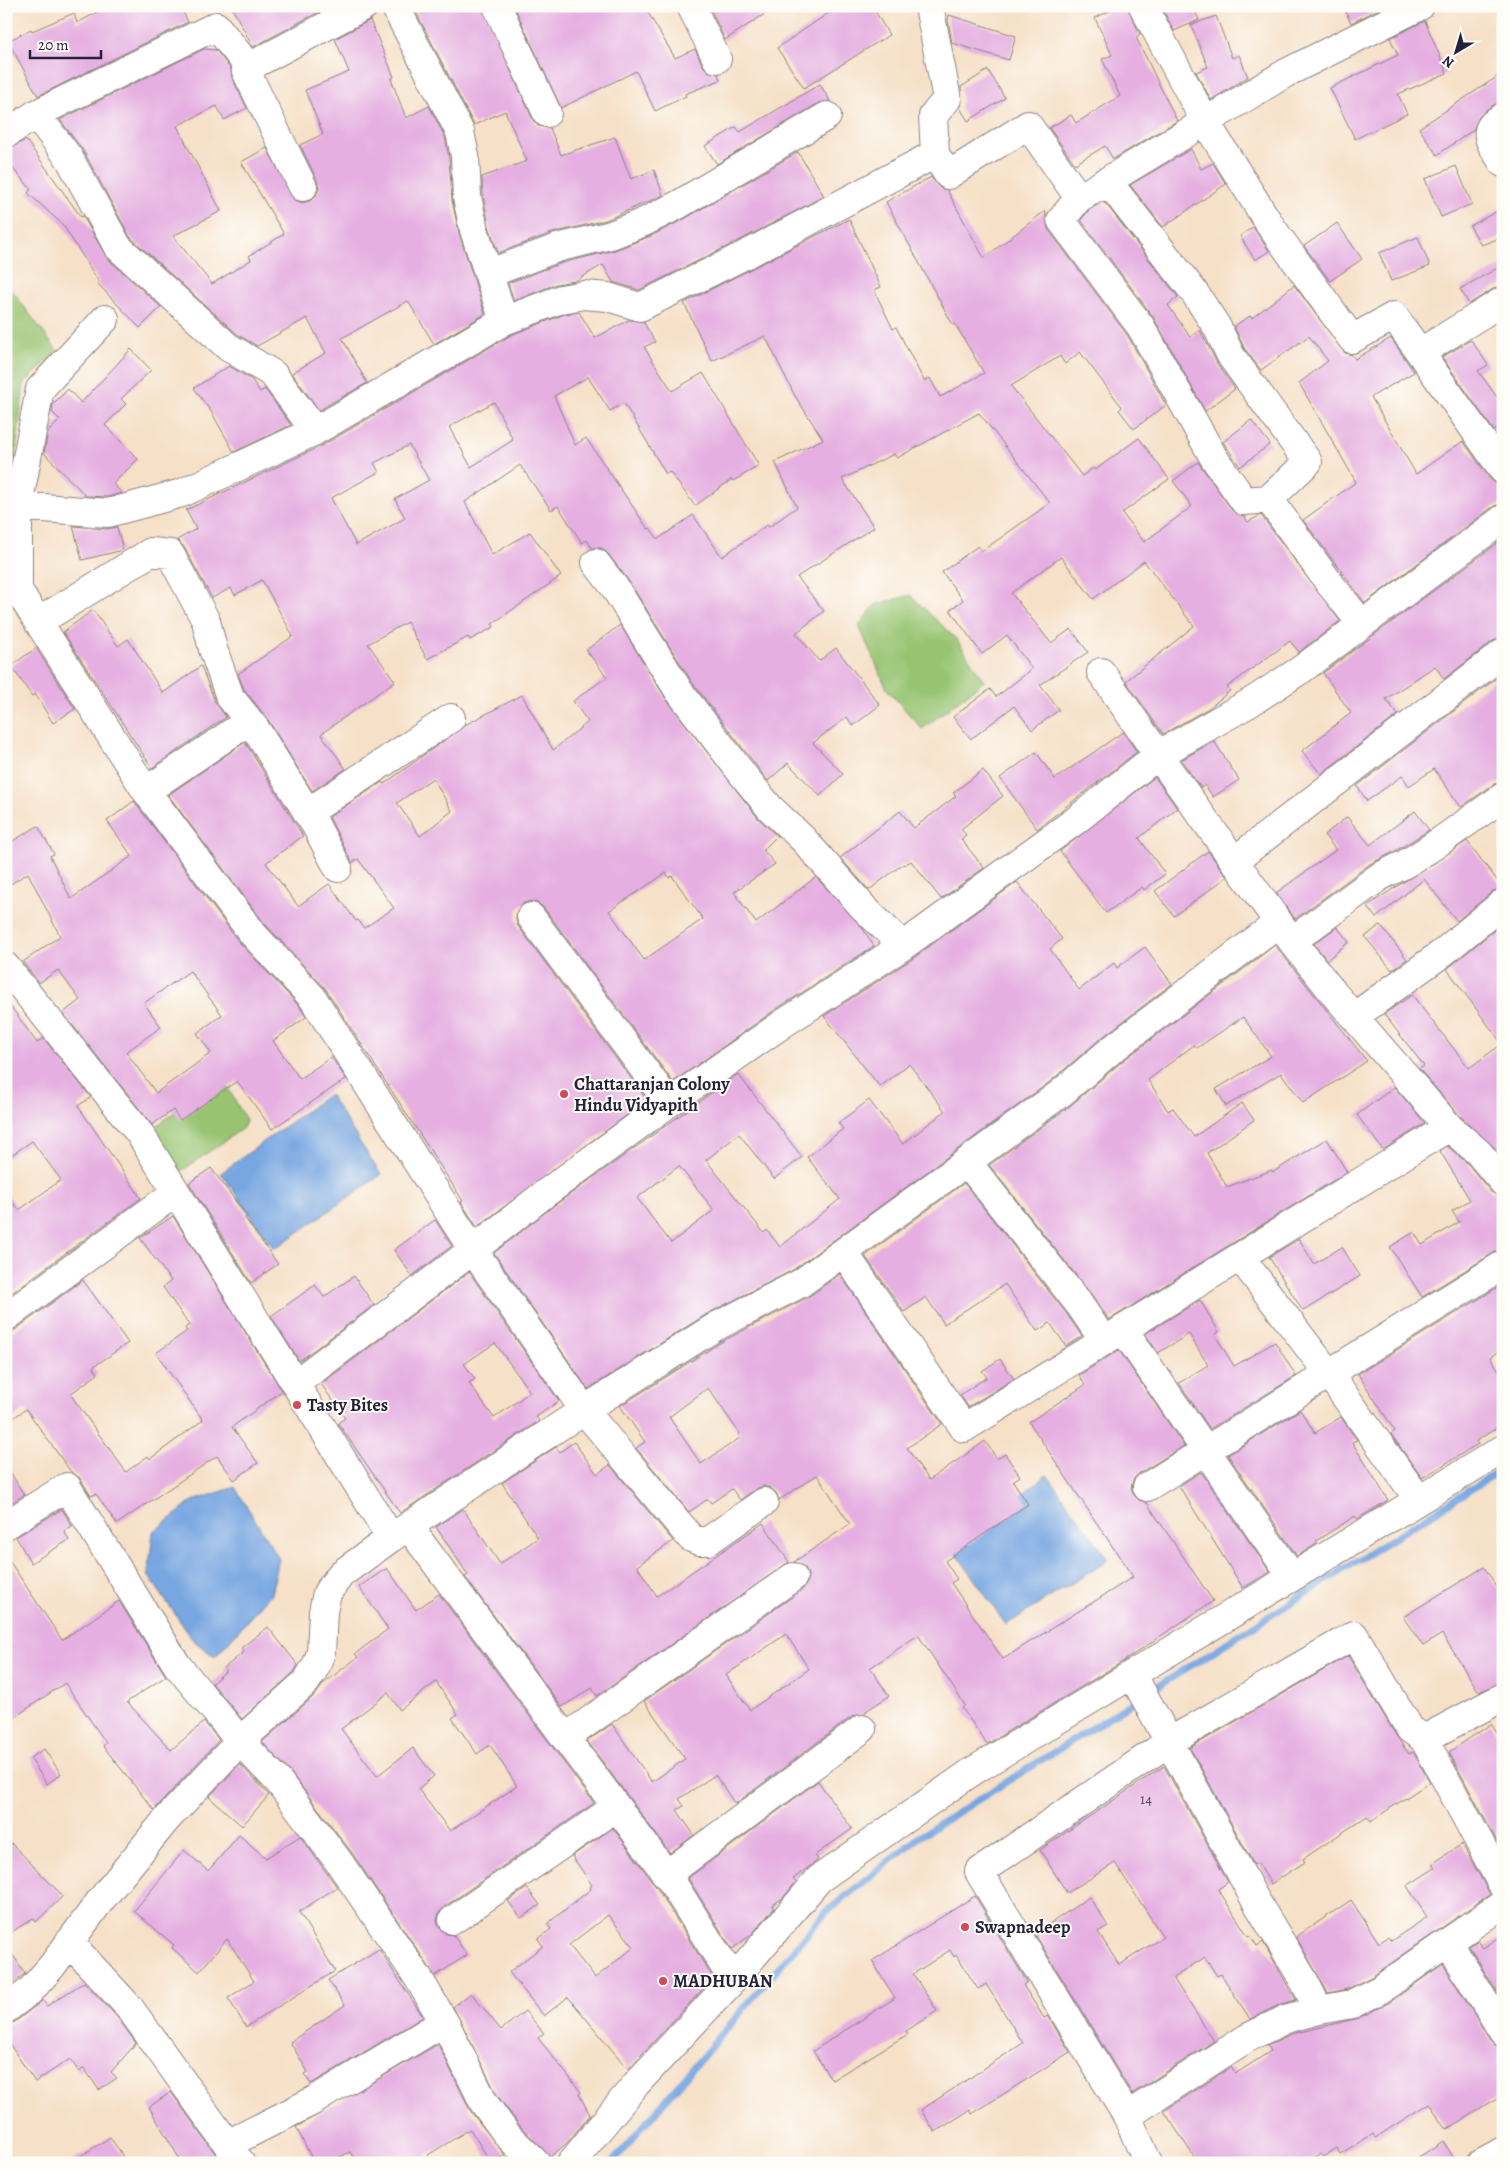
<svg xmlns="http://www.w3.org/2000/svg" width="1509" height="2169" viewBox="0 0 1509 2169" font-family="Alegreya,serif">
<rect width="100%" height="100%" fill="#fdfcf7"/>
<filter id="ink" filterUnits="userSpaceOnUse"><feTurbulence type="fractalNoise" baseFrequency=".02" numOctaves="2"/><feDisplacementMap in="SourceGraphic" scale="10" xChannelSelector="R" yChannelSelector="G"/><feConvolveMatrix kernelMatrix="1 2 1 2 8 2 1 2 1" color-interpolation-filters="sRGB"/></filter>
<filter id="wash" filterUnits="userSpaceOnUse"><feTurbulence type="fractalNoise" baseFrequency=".0096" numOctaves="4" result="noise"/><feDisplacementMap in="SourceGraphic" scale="20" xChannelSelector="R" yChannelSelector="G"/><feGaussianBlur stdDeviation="1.12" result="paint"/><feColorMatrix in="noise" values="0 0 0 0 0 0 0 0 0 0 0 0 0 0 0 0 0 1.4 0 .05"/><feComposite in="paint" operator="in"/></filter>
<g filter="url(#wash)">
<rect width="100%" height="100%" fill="#f6e0c7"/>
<!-- green -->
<path fill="#98c472" stroke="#5d7356" d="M6,287L14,293L58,352L24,383L6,534Z
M910,595L957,640L984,681L922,729L887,689L859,626L875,605Z
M225,1083L246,1120L243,1128L186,1168L178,1172L153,1137L154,1128L212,1084Z"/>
<!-- water -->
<path fill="#77a6e1" stroke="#4c648e" d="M329,1094L381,1175L274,1249L221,1173Z
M1047,1475L1109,1560L1006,1625L952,1547Z
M235,1487L279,1559L271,1594L215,1657L193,1640L148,1575L153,1532L193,1501Z"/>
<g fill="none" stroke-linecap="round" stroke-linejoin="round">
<!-- stream -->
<path stroke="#77a6e1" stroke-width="7" d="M1149,1692L1503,1469
M612,2163L825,1913L919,1837L1140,1698"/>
</g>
<g id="blocks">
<!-- building -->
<path fill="#e5afe1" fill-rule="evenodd" d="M109,6H180L188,22L38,96L8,41L31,29L32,31L74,13L77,23Z
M231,6H330L253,47Z
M413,6H482L533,120L538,126L550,128L561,155L615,137L631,179L654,170L663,195L606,220L552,233L498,253L489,226L483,195L482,177L527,161L505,111L474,125Z
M514,6H644L675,58L695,49L703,66L709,72L718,74L720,80L685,94L686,96L655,111L636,71L561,108Z
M709,6H777L725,40Z
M839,6H872L889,35L804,88L777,48Z
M1120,6H1127L1140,34L1136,37L1177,121L1113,159L1105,146L1075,164L1049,128L1071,115L1076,123L1120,96L1102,59L1112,55L1095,18Z
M1161,6H1200L1194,9L1199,20L1174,31Z
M1343,6H1385L1351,23Z
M949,15L1016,36L1009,60L952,43L948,20Z
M1216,16L1232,58L1239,55L1248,77L1211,100L1196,72L1208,67L1191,25Z
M370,20L394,77L391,79L406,118L429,106L445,137L449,158L452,200L459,233L485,314L434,344L408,301L342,338L367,383L319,410L292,373L326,353L307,318L257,346L237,334L130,237L83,150L60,120L204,49L216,50L231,69L232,78L247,108L224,120L217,106L177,126L221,211L173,236L212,284L251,260L249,256L284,234L241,162L267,148L294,200L302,203L310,201L316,195L319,188L317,180L300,145L323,134L305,90L349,72L335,39Z
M1425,21L1447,73L1398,94L1407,114L1355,139L1330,88L1398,55L1390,38Z
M988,70L1005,98L968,121L960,108L962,102L961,87Z
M1503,73V101L1487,109L1479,117L1473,130L1437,155L1419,128Z
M820,84L830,101L819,103L717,164L705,146L736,127L740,132Z
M26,140L81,217L83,216L107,258L161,307L140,328L97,283L99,282L63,225L28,193L31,189L6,161V150Z
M1191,149L1201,169L1213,163L1226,184L1163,227L1130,185Z
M798,152L824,196L746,237L639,290L613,282L603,265L575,281L556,284L514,301L508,283L562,263L615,250L651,236L686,218Z
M1456,166L1472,204L1441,217L1425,179Z
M931,177L940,188L947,190L984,258L1045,211L1048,229L1128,336L1166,405L1134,429L1119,410L1122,407L1080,352L1065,364L1060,356L1011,386L1082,476L1093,468L1095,470L1139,438L1169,479L1122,513L1144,542L1190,508L1192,506L1173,481L1198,462L1232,510L1244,516L1248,522L1261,515L1340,621L1299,652L1290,641L1227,687L1230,691L1209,708L1163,734L1126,681L1194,626L1144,561L1093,599L1061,557L1011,593L1051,643L1071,629L1088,652L1040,685L1059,710L1032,730L1014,706L971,739L953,717L990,689L996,697L1032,669L1007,635L982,654L950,610L963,600L942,572L978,546L982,551L1050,503L979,413L897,458L894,454L842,479L874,527L797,577L824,611L796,633L819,661L836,648L880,705L853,726L847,717L813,743L843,774L820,796L788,763L768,781L692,682L628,580L608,554L602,548H592L587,540L582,543L558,506L551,510L520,465L465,502L492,555L530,532L561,576L492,624L494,627L470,640L468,637L427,659L407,622L368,644L395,681L321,734L346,769L312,791L268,720L244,689L238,674L293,636L262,580L235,595L231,588L212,598L184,547L177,540L196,529L186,510L323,445L511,335L565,314L579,312L595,338L629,320L643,321L655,342L644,347L672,391L703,373L759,466L733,481L732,479L695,506L670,472L666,474L624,403L610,411L588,377L554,396L575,445L586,438L648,529L650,528L658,539L693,515L722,557L767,525L769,527L797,507L775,462L823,439L795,396L765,336L712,361L684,303L849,219L881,287L874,290L893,329L896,327L924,381L930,378L940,397L984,373L955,324L953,325L886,202ZM494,402L513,440L471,467L449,427ZM409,445L429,480L395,499L405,518L356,545L331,498L379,472L374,463Z
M1102,202L1106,204L1178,297L1168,305L1190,337L1200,330L1218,365L1235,389L1205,411L1154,318L1081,220L1089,210Z
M1503,208V237L1481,245L1470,226Z
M1337,223L1362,259L1330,281L1304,246Z
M1253,227L1269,251L1255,260L1240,236Z
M1418,237L1430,266L1391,281L1379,253Z
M1503,265V285L1495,288L1469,304L1460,289Z
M1294,285L1345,353L1352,355L1355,359L1391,338L1414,372L1371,397L1416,474L1463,441L1490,479L1503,490V504L1494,506L1365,603L1303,520L1356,482L1299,383L1328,361L1309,336L1261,370L1244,348L1234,326L1250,316L1252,318Z
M1471,340L1488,365L1478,371L1503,405V425L1494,431L1442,357Z
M131,349L151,370L121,399L126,404L105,425L138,459L113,484L122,493L107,497L86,496L44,453L48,432L60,420L52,412L53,404L68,389L81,403Z
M229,366L252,380L260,392L265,389L291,425L234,452L212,413L194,388Z
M1251,420L1270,444L1240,467L1223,442Z
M73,526L107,529L117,527L123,550L82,560Z
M1503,539V638L1493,641L1444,679L1435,666L1386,699L1398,715L1321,774L1302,751L1351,713L1323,673Z
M93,610L118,646L128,639L163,693L201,666L215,702L226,717L152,768L63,632Z
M620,625L667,700L758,818L777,836L763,850L775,864L734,892L756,923L816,877L861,926L874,946L775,1010L673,1082L544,908L537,903L530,901L522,904L517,911L516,919L518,926L647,1100L477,1227L461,1202L463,1201L325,988L264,923L168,795L245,742L303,836L266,863L298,906L329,884L356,921L358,920L364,928L394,908L358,859L352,863L329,817L382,782L384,784L465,725L522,695L553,750L588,722L573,701L607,677L586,650ZM433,778L452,811L420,836L397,803ZM666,873L669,878L672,876L703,919L644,960L609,911Z
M36,648L75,709L53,723L35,694L32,696L11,666Z
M1503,673V782L1494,784L1461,807L1434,769L1409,786L1402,776L1367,801L1357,786Z
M1123,732L1137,752L1037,829L1000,778L1036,752L1055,779Z
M1214,741L1239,780L1213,797L1205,785L1201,788L1181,760Z
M983,770L1003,796L961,829L966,835L961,839L984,868L941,899L911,861L904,865L903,864L869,890L840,858L900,811L914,828L956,796L953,793Z
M1155,777L1177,808L1139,838L1165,874L1144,890L1142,887L1106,913L1060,851Z
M134,801L239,942L300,1007L306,1017L273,1041L300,1079L331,1057L346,1079L272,1129L237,1081L180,1120L173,1110L152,1125L63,1013L80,1000L58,970L39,983L23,962L60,936L28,873L6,887V845L38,826L54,854L50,856L71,899L132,856L107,821ZM190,971L222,1015L197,1033L211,1053L156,1093L126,1052L161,1027L144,1003Z
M1415,811L1429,830L1397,850L1370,864L1295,919L1276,893L1336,850L1324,835L1347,817L1370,845Z
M1467,841L1503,888L1493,891L1457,921L1424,879L1376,918L1367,906Z
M1208,851L1227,877L1174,916L1155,891Z
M1017,882L1062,939L1050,949L1079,990L1114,963L1117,968L1145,947L1172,984L1100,1039L1051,1081L793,1270L707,1314L588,1389L494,1253L552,1207L738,1074L802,1157L774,1179L739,1134L706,1160L764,1233L767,1230L780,1247L840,1199L807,1157L843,1129L838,1123L869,1100L903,1144L945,1111L909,1064L880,1087L824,1016L912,959ZM679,1166L714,1210L671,1243L637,1198Z
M1503,923V1145L1497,1150L1460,1116L1419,1069L1424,1066L1384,1014L1412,995L1469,1068L1502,1044L1447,969Z
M1380,925L1407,959L1392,970L1365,937Z
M1337,927L1349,942L1327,960L1314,944Z
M1275,945L1367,1061L1303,1103L1281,1073L1226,1106L1216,1089L1271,1056L1243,1017L1197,1048L1194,1045L1148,1080L1168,1111L1173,1108L1194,1137L1242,1103L1254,1120L1207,1153L1227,1187L1272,1170L1273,1172L1327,1139L1347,1172L1109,1320L1091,1294L989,1165L1070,1106L1120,1063Z
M6,1000L37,1043L43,1038L91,1097L78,1106L141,1198L6,1297V1193L19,1210L61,1180L32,1141L6,1159Z
M1394,1087L1425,1123L1383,1150L1357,1115Z
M1447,1146L1467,1163L1491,1192L1503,1197V1249L1495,1252L1422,1297L1390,1247L1414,1232L1422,1245L1459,1222L1452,1211L1470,1200L1440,1151Z
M211,1168L247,1216L245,1218L278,1264L251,1283L189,1183Z
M964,1183L1066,1313L1082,1336L1066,1346L1050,1323L1037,1331L1005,1284L944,1324L926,1297L904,1312L865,1256Z
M173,1216L282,1391L232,1427L258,1463L234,1480L217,1456L117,1524L96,1494L91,1496L80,1478L71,1472L26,1409L6,1423V1332L15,1330L83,1280L128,1343L93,1367L98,1374L70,1394L126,1472L148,1456L150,1459L203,1420L156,1353L187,1331L185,1328L189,1325L163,1287L171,1281L140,1238Z
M435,1220L452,1246L412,1276L394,1250Z
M1299,1239L1314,1264L1342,1247L1360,1276L1303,1311L1269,1257Z
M469,1272L559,1401L536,1417L539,1421L400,1513L338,1423L345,1418L321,1384ZM495,1343L530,1392L494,1418L469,1383L475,1379L464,1364Z
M840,1274L942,1424L907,1448L929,1480L985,1441L997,1459L1005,1454L1020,1476L1013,1481L1028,1504L945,1561L957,1579L951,1583L1003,1659L1133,1577L1029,1422L1085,1385L1079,1375L1119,1350L1184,1446L1138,1474L1133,1480L1131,1488L1134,1495L1139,1500L1147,1503L1213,1601L1122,1662L987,1744L962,1708L965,1705L918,1635L870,1668L889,1696L866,1711L865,1714L853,1716L735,1804L715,1775L679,1799L684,1806L677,1810L694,1835L670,1853L587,1741L612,1724L652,1782L685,1759L644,1701L802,1590L807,1583L808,1575L805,1568L794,1562L850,1524L817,1475L779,1500L776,1493L770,1488L763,1486L756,1489L740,1500L732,1489L711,1503L708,1499L689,1512L636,1448L645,1442L620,1406L723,1341L808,1297ZM708,1388L740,1434L738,1435L740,1438L701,1464L669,1417ZM786,1634L809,1669L750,1710L726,1675Z
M354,1276L374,1305L299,1361L271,1316L315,1285L324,1297Z
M1503,1284V1348L1490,1357L1503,1377V1424L1476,1441L1478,1444L1422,1478L1391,1434L1395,1431L1358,1374Z
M1200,1300L1219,1332L1215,1335L1234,1366L1275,1342L1296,1376L1210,1429L1179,1383L1208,1365L1189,1334L1158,1353L1145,1334Z
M1000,1359L1014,1379L968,1407L960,1395L987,1377L982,1371Z
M1300,1410L1315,1433L1341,1417L1357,1440L1352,1442L1388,1500L1357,1519L1355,1516L1316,1541L1318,1543L1297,1556L1228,1455Z
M574,1442L597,1474L610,1465L673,1541L637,1566L657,1596L763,1523L789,1562L597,1696L592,1688L562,1707L465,1577L468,1575L436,1527L463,1509L500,1564L538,1538L502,1483L556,1447L560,1452Z
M6,1465L24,1495L6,1506Z
M1201,1472L1270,1572L1243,1588L1179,1486Z
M62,1509L72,1526L64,1531L69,1540L31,1563L16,1537Z
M6,1556L62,1640L119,1601L166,1676L127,1702L171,1750L204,1722L219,1740L154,1810L103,1746L106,1743L65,1683L6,1723Z
M1484,1567L1503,1596V1682L1479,1692L1442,1634L1423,1646L1403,1617Z
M387,1568L416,1610L439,1594L594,1803L444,1907L439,1913L437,1921L440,1928L446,1934L453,1935L467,1955L435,1976L352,1853L291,1773L262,1742L316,1694L324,1683L358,1657L355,1654L388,1629L359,1587ZM436,1682L458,1714L452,1718L477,1754L490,1745L517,1786L450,1831L418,1789L434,1776L413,1748L377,1776L341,1729L388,1693L400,1710Z
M268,1627L298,1665L294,1672L242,1719L212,1683L226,1671L224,1668L244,1652L241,1648Z
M1348,1656L1397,1737L1409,1754L1413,1752L1430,1782L1371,1821L1367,1816L1303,1859L1305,1862L1271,1884L1258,1863L1254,1865L1190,1748Z
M1491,1724L1503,1742V1853L1449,1752Z
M44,1749L61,1774L47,1784L30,1758Z
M240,1764L269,1795L242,1826L209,1797Z
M1164,1766L1228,1882L1218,1889L1248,1936L1250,1935L1257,1946L1263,1942L1296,2000L1279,2005L1250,2019L1221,1974L1217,1976L1205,1957L1173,1978L1214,2041L1132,2094L1035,1934L1089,1897L1108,1926L1098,1932L1119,1965L1163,1937L1115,1863L1067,1893L1040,1850Z
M818,1781L852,1829L815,1855L818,1860L793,1879L796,1882L783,1898L772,1905L774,1908L752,1934L732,1949L688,1878Z
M613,1828L657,1888L713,1978L628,2069L568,1997L544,2016L509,1972L543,1946L538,1939L551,1929L547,1924L591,1889L590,1887L592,1885L572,1856ZM608,1915L634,1947L595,1978L569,1945Z
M239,1835L266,1858L300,1836L337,1887L299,1912L335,1971L246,2027L228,1998L254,1981L227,1939L199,1972L172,1948L174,1945L134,1911L184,1850L208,1871Z
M6,1838L63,1896L36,1922L33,1918L6,1936Z
M1462,1844L1490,1894L1373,1976L1347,1989L1328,1993L1296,1937L1351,1900L1379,1943L1388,1937L1391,1941L1427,1917L1407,1886L1435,1868L1432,1864Z
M527,1888L540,1905L521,1918L508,1901Z
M975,1896L1027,1982L1023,1985L1044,2018L1048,2016L1070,2052L972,2114L970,2110L935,2132L921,2110L1023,2043L986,1984L978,1989L956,1955L954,1957L950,1950L913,1974L937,2011L906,2031L908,2034L832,2080L813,2051L895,1998L872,1961Z
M1503,1935V2002L1469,1946L1478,1940L1483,1948Z
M6,1945L25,1973L6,1989Z
M379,1949L423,2017L311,2084L304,2074L308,2072L290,2042L345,2005L328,1980Z
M1443,1964L1490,2040L1495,2045L1503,2048V2095L1447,2130L1429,2103L1375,2138L1373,2134L1340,2154L1337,2148L1323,2157L1320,2154L1307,2163H1198L1164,2111L1231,2067L1235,2074L1271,2051L1267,2045L1292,2034L1359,2018L1390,2002Z
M84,1982L117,2017L136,2043L111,2072L117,2078L99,2090L84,2068L79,2072L70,2059L35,2082L6,2039V2024L15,2022L43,2000L47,2006Z
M471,1993L501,2030L525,2011L544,2033L538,2038L581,2092L579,2094L590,2115L567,2143L550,2157L520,2126L497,2095L453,2007Z
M438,2044L471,2112L505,2155L491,2163L470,2129L415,2163H357L350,2152L328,2163H314L296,2127Z
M171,2092L222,2163H182L149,2107Z
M110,2137L127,2163H70Z
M1443,2141L1457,2163H1410Z"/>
</g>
</g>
<g filter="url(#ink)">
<use href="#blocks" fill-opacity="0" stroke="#8c8181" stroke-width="1"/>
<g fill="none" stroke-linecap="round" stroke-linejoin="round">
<!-- minor casing -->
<g stroke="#8c8181" stroke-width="30">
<path id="minor" d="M395,6L460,132L465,156L467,197L474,230L504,321
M497,6L547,113
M691,6L717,59
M929,6L947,99L933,116L935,154
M1143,6L1206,123L1272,228L1352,339L1394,316L1503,470
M249,67L246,71L303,187
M36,114L69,158L118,247L228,347L273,374L315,431
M1503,117C1477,130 1492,144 1503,163
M6,134L36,114L216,26L249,67L364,6
M1102,185L1116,192L1194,292L1217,327L1231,356L1308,462L1269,499
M490,273L557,248L611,235L644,222L678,205L827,116
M105,319L40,389L18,506V590L146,791L252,933L312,997L473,1250L296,1383
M1421,352L1503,301
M18,506L108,513L182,493L315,431L504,321L561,299L584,295L608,297L640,307L753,251L935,154L948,175L1028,125L1079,198
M596,563L615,588L679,691L744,776L770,808L803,839L863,907L903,946
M38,622L151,552L170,554L206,621L213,649L230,697L255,728L316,826L338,868
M1362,624L1330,584L1269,499L1244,501L1214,458L1141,327L1061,220L1079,198L1286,73L1420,6
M1101,672L1158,755L1292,941L1336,996L1449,1127L1478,1152L1503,1182
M146,791L249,721
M307,813L451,718
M1234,861L1503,653
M531,917L669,1103
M1292,941L1379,877L1405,864L1429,849L1503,797
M6,967L140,1134L391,1538
M1355,1016L1441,954L1503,903
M967,1162L1079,1304L1104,1341
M844,1253L964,1428L1449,1127
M1240,1257L1329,1374L1419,1500
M6,1317L176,1192
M1123,1329L1292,1577
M1147,1487L1503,1265
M764,1502L708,1541H699L691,1538L584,1410L473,1250L543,1195L669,1103L784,1023L903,946L1075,821L1158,755L1251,702L1302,669L1503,519
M6,1525L67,1487L177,1665L240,1741L279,1782L339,1862L417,1976L446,2025L484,2103L508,2136L536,2163
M409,1527L670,1879L733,1980
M565,1738L793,1577
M1424,1739L1503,1697
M666,1875L862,1729
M1503,1904L1448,1942L1503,2032
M453,1920L616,1807
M69,1942L129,2007L241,2163
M6,2009L30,1991L52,1966L100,1901L166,1820L240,1741L306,1682L316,1666L321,1652L323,1612L327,1593L341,1574L391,1538L584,1410L715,1327L801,1283L1061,1093L1110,1051L1278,923
M1319,2010L1352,2004L1381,1989L1448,1942
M1127,2116L1247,2038L1286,2019L1319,2010L1303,1979L1256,1901L1132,1674
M228,2144L313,2101L444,2022
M571,2163L636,2084L733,1980L819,1879L973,1771L1503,1449
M1148,2163L1127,2116L979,1872L1169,1742L1354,1635L1410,1729L1424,1739L1503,1886
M1481,2163L1503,2151"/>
</g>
<!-- minor -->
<use href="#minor" stroke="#fff" stroke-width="28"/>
</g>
</g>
<!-- markers -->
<g fill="#d1495b" stroke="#fdfcf7" stroke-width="2">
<circle cx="564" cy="1094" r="5"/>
<circle cx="297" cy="1405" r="5"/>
<circle cx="965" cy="1927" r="5"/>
<circle cx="663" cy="1981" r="5"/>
</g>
<g text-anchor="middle" stroke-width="4" stroke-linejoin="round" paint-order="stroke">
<!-- number labels -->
<g font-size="15" fill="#534564">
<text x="1146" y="1804">14</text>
</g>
<!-- poi labels -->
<g font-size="18" font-weight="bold" fill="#22223b" stroke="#fdfcf7" text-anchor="start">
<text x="574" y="1090">Chattaranjan Colony<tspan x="574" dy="21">Hindu Vidyapith</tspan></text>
<text x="307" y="1411">Tasty Bites</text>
<text x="975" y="1933">Swapnadeep</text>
<text x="673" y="1987">MADHUBAN</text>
</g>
</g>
<!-- margin -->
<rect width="1509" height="2169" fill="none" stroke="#fdfcf7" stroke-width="25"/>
<!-- north arrow -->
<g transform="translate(1456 52) rotate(218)" stroke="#fdfcf7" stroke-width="4" paint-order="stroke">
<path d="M0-4L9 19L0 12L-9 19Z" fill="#22223b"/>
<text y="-8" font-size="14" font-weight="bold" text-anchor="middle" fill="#22223b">N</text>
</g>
<!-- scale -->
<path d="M30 50v8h71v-8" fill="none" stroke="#22223b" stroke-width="2.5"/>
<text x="38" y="50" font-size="15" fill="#22223b" stroke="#fdfcf7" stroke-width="4" paint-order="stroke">20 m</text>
</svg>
